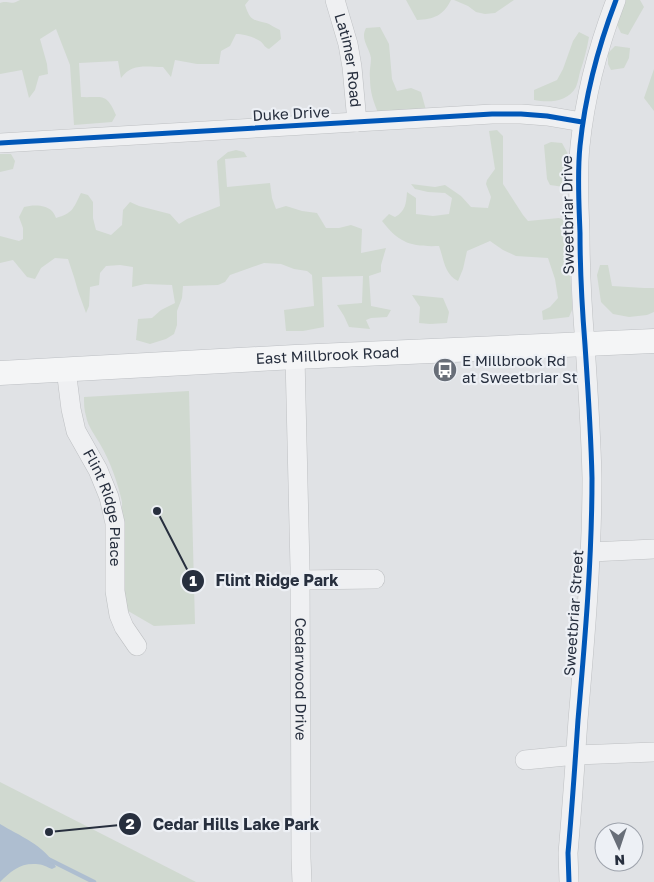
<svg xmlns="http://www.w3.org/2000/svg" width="654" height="882" viewBox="0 0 654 882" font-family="'Golos Text',sans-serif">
<rect width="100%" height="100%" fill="#e0e2e5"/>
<!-- green -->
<path fill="#d0d9d0" d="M20,0H249L245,5C251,23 254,19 269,24C272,26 276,28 280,30L281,39L269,49C264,47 264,44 260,41C254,37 243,34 236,34L230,46L221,51L219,64H197L175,60L171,77L163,67C146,67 132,63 121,78L118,61L79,63L81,97C103,98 106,92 116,115L112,122L74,125L70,65L56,29L40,39L47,64L48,74L39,76L35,90L29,98L22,70L0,74V3C8,0 10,6 20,0Z
M406,0H451C443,16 434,19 417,20Z
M454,0H514L495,13L485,14L476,12L468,6Z
M625,0H640L644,7L628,35L621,33L617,25L616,11Z
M380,27L389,44L392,79L397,91L411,88L421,92L426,110L378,113C373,100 370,92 370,78C369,71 371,65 371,58C369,47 360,39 366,28Z
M579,32L589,37C587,49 584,60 580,72C579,76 578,82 576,87C568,102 549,103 534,100V90L557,80L563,69L573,41Z
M615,46L630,48L629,58L624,68L611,70L608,64V53Z
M654,69V111L644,98Z
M497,130L503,136V184L523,215L528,221L559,218L567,221L572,302V310L569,317L543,320L542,311L550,307L558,298L555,279L548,258L516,256L503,250L490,241L467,251L463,269L458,281C444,274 444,259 439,246C411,247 399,243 382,221L389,214L395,217C406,211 406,203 407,192L416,198V214L433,216L449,214L452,198L445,193L428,192L415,189L411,184L435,187L445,185L461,196L471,207L488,208L491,197L486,184L487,180L495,169L489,131Z
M551,142L562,143L568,154L567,178L564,187L550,185L547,179L544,145Z
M236,150L244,152L247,157L225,159L227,187L270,183L272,198L276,209L286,206L302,211L317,213L326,228H339L351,225L362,229L361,253L386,248L381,265V272L369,276L371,306L391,310L387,317L371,318L366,320L370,329L349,327L344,316L337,305L362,303L363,276L322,277L324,327L303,331H286L284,310L314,306L312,275L307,271L294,269L281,264L264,263L230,275L225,282L218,285L183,286L182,298L177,311V325L174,334L166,339L150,344L136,340L138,319L152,318L161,310L175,303L172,285L145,284L132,287L133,267L120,265L106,266L100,273L99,285L90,287L89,306L86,313L78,291L74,277L68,259L55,258L41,268L35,279L27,277L13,260L0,263V236L19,241L23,239V228L19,217L24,207C32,205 45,204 52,211C54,213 55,216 56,218C73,213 73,209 81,193L88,195L93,202V218L96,230L111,235L122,225L123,210L130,202L139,206L170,214L179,224L187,219L220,206L217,161L228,152Z
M0,154H11L15,161L13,169L0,172Z
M600,265H608L612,286L644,288H654V312L647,315L629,317L613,314L601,302L597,275Z
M412,295L443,298L449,312L447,323L430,324L419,323L420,307Z
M189,391L195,624L154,626L123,608L122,502C118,483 110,461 100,444C95,435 88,427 86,416C84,410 84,403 84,397Z
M0,782L196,882H0Z"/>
<!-- water -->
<path fill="#aebed0" d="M0,824C18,835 46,846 56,867L52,869C47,867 42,864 36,864C20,863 11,871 0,882Z"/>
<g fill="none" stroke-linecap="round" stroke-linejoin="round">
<!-- stream -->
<path stroke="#aebed0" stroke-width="4.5" d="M48,859L94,882"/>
<!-- minor casing -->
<g stroke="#bec0c3" stroke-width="20">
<g id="minor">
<path id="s1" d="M335,0L348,44L352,67L357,122"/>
<path d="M0,143L492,114H521L547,116L582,122"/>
<path id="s2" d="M295,357L300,568L301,858L302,882"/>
<path id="s3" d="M66,369L71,409L76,431L98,470L109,497L115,523V591L119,615L124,627L137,646"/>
<path d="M591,552L654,549"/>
<path d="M300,580L375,579"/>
<path d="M525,760L576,755L654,752"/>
<path d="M569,882L568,853C572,809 575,764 578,720C585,639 592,559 592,478C591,434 588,389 585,345C582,307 580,270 580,233C579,204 577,175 580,146C585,96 598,47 616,0"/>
</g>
</g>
<!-- major casing -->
<g stroke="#bcbfc3" stroke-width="25">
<g id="major">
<path id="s4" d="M0,373L295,357L654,341"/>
</g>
</g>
<!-- minor -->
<use href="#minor" stroke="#eff0f2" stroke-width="19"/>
<!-- major -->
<use href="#major" stroke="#f4f5f6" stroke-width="24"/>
<!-- cycleway casing -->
<g stroke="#edf0f5" stroke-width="8">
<path id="cycleway" d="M0,143L492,114H521L547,116L582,122
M569,882L568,853C572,809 575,764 578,720C585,639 592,559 592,478C591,434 588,389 585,345C582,307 580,270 580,233C579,204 577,175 580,146C585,96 598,47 616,0"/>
</g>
<!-- cycleway -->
<use href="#cycleway" stroke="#0057b8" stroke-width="5"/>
</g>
<!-- icons -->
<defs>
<g id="bus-disc" transform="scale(1.25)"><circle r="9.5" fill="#686e78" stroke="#edf0f5"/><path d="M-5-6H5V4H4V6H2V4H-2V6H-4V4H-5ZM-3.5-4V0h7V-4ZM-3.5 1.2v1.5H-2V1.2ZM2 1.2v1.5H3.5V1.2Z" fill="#fff"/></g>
</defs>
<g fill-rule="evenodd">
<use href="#bus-disc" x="445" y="370"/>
</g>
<g text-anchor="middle" stroke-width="4.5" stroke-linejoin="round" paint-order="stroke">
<!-- street labels -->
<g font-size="15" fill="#272f3e" stroke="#edf0f5">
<text dy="5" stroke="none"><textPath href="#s1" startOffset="62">Latimer Road</textPath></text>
<text transform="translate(291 114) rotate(-3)" y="5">Duke Drive</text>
<text transform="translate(568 215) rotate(-91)" y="5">Sweetbriar Drive</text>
<text dy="5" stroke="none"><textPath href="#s4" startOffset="328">East Millbrook Road</textPath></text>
<text dy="5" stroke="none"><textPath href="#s3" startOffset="146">Flint Ridge Place</textPath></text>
<text transform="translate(574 613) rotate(-86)" y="5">Sweetbriar Street</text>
<text dy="5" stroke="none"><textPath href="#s2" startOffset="322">Cedarwood Drive</textPath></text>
</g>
<!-- poi labels -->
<g font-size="15" fill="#272f3e" stroke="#edf0f5" text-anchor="start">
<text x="462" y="366">E Millbrook Rd<tspan x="462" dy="17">at Sweetbriar St</tspan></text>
</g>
</g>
<!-- callouts -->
<path fill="none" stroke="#272f3e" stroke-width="2" d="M157 511L193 581M49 832L130 824"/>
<g fill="#272f3e" stroke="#edf0f5" stroke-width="2">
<circle cx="157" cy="511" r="5"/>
<circle cx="49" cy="832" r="5"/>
<circle cx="193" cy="581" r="12"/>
<circle cx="130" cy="824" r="12"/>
</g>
<g font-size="15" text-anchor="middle" font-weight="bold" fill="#fff">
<text x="193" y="586">1</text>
<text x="130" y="829">2</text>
</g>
<g font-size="16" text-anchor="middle" font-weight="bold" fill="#272f3e" stroke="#edf0f5" stroke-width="4.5" stroke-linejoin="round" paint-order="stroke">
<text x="277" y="586">Flint Ridge Park</text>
<text x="236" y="830">Cedar Hills Lake Park</text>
</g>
<!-- north arrow -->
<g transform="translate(619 847) rotate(177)"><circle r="24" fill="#edf0f5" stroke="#9ea3ac"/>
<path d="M0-4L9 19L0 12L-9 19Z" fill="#686e78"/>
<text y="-8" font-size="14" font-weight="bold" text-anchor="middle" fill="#272f3e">N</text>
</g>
</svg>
